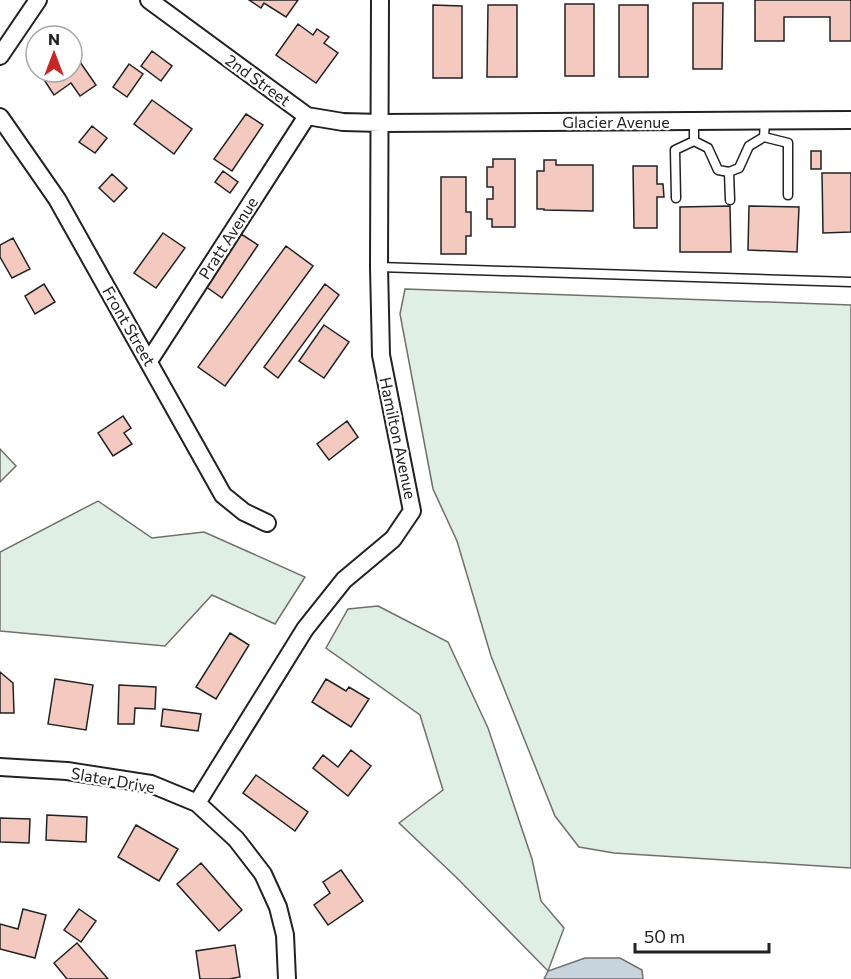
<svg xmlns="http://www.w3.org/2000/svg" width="851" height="979" viewBox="0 0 851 979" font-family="Commissioner,sans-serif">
<rect width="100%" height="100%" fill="#fff"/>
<!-- green -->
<path fill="#e0efe3" stroke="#6f6f6f" stroke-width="1.5" d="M405,289L851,305V868L614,853L579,847L555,816L491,656L457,541L433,489L400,314Z
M0,449L16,466L0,482Z
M98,501L152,538L204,532L305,577L275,624L212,595L165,646L0,631V552Z
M378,606L448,642L488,728L532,859L541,901L564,928L548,971L457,878L399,823L443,790L420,715L326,648L348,609Z"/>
<!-- water -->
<path fill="#c7d3dd" stroke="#6f6f6f" stroke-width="1.5" d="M585,958H620L642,970L643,979H544L548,971Z"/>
<!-- building -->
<path fill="#f3c9c0" stroke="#222" stroke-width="1.5" d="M249,0H298L286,17L264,3L261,8Z
M755,0H851V41H830V17H784V41H755Z
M693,3H723L722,69H693Z
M565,4H594V76H565Z
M433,5L462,6V78H433Z
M488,5H517V77H487Z
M619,5H648V77H619Z
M298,24L313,35L317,29L329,37L324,43L338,53L316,83L276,55Z
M152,51L172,66L161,81L141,66Z
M80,62L96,85L80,96L71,83L54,95L39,72H72V65L73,67Z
M129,64L143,74L127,97L113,87Z
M152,100L192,129L174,154L134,124Z
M246,114L263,125L232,171L214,159Z
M92,126L107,138L95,153L79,142Z
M811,151H821V169H811Z
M493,159H515V227H492V219H487V199H493V187H487V167H493Z
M544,160H556V165H593V211L544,210V209H537V171H544Z
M633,166H657V184H663L664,197H657V228H634Z
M223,171L238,182L230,193L215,182Z
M822,173H851V232L823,233Z
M112,174L127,188L114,202L99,188Z
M441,177H466V212H471V236H466V254H441Z
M730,206L731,252H680V207Z
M749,206L799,207L797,252L748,250Z
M163,233L185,248L156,288L134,273Z
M241,234L258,245L222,298L205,286Z
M13,238L30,269L12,278L0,257V245Z
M286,246L313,266L225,386L198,367Z
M44,284L55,302L35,314L25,296Z
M325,284L339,295L278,378L264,367Z
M324,325L349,342L324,378L299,361Z
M123,416L131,428L124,433L132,444L113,456L98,433Z
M347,421L358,437L329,460L317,444Z
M230,633L249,645L216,699L196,687Z
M0,672L13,683L14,713H0Z
M55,679L93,685L86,730L48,724Z
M326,679L346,691L349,687L369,699L351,727L312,702Z
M119,685L156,687L155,709L135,708L134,724H118Z
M163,709L201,714L198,731L161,726Z
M351,750L371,766L348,796L313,768L323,755L338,767Z
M256,775L308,812L295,831L243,793Z
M47,815L87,817L86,842L46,840Z
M0,818L30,819L29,843L0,842Z
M136,825L178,849L159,881L118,857Z
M201,863L242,910L219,931L177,884Z
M341,870L363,901L328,925L314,905L330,893L323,882Z
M23,909L46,915L35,958L0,949V924L18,929Z
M79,909L96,921L81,942L64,930Z
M77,943L108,979H67L54,963Z
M235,945L240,977L229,979H200L196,951Z"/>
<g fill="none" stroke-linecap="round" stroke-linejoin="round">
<!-- lane casing -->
<g stroke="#222" stroke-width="11">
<path id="lane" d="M764,137L788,143V195
M694,141L708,148L718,170L729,172L730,200
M729,172L739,168L749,146L764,137L765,121
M676,198L675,150L694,141V121
M379,267L851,282"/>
</g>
<!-- street casing -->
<g stroke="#222" stroke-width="20">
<path id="street" d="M149,0L307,116L343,122L381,123L851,120
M0,56L38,0
M0,117L57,199L223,495L244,512L267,523
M149,361L307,116
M0,767L67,771L151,784L197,803L236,839L263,874L278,907L285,935L287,979
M197,803L305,629L344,580L393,539L412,511L381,355L379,267L380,0"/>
</g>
<!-- lane -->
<use href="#lane" stroke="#fff" stroke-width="8"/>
<!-- street -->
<use href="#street" stroke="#fff" stroke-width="16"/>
</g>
<g text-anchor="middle" stroke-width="4.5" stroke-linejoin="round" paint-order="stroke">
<!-- street labels -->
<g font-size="16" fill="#222" stroke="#fff">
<text transform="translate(258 80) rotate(36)" y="6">2nd Street</text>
<text x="616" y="128">Glacier Avenue</text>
<text transform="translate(228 238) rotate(-57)" y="6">Pratt Avenue</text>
<text transform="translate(129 326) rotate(60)" y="6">Front Street</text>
<text transform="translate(398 438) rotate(78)" y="6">Hamilton Avenue</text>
<text transform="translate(113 780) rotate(10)" y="6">Slater Drive</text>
</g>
</g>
<!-- north arrow -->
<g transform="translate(54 54)"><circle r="28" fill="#ffffff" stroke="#a7a7a7" stroke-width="1.5"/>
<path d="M0-4.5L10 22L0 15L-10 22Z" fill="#c62828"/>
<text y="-9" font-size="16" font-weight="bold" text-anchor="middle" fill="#222222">N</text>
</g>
<!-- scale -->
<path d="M635 943v9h134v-9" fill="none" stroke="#222222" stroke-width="3"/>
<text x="644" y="943" font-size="18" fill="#222222" stroke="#ffffff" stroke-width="4.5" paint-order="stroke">50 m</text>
</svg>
